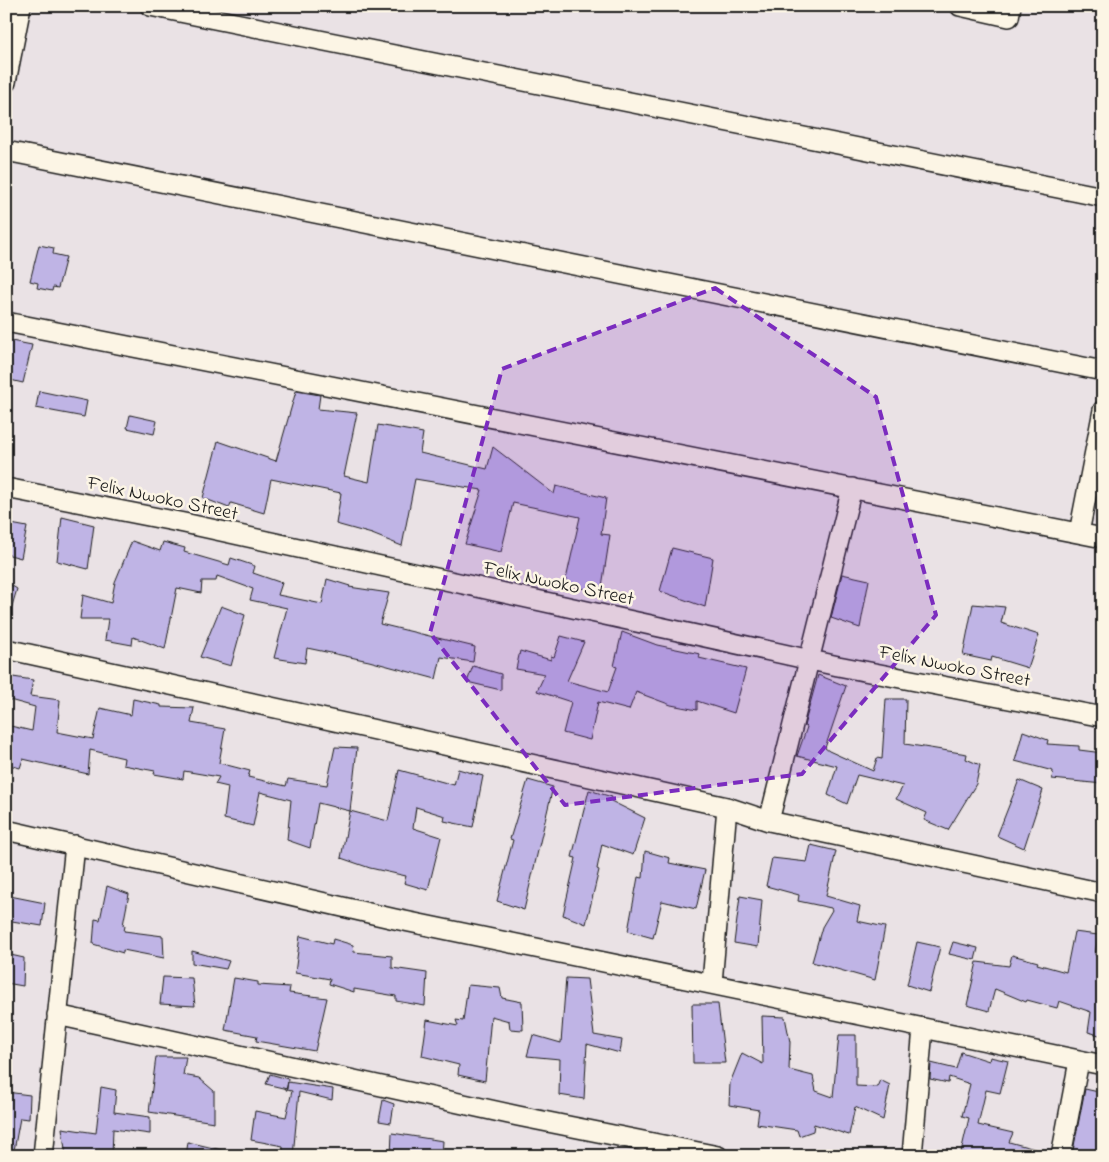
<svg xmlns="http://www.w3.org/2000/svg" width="1109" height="1162" viewBox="0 0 1109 1162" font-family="'Indie Flower',sans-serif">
<rect width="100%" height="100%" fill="#eae2e5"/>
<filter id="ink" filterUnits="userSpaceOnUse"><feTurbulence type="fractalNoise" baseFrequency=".02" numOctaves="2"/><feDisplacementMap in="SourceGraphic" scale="10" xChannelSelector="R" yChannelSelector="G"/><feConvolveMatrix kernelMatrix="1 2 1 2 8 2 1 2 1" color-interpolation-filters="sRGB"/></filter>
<g filter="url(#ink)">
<!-- building -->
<path fill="#bfb4e5" stroke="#1c1c1c" d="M39,245L54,248L53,254L66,257L58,288L53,287L52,291L37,288L38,283L30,281Z
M6,340L32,345L23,383L6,379Z
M39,391L87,401L84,417L36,408Z
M296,391L320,395L318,409L357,413L344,476L369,482L378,425L423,433L420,453L487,469L493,447L554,494L556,486L606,498L601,534L610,535L601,593L565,584L580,517L513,503L501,552L465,544L482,490L415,479L402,546L372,534L336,524L341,493L271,479L264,513L231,503L229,508L203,498L218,441L276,461Z
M130,415L157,421L154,434L127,428Z
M62,517L94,525L88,569L57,561Z
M6,523L27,527L21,558L6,554Z
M132,541L160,551L163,542L185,548L184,552L229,565L231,558L255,566L253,573L282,583L278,595L322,604L327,579L350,586L349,587L389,593L380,624L475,647L473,662L441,657L436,679L369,661L307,648L305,663L274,658L287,608L250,600L253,589L217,576L216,581H202L201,593L177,588L165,649L133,637L132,645L105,640L108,619H80L83,595L111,603L115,582Z
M672,548L713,558L705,607L660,591Z
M842,574L869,580L860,628L831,618Z
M6,582L17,589L9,616H6Z
M973,604L1005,607L1001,623L1039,635L1028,668L992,657L991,661L963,655Z
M221,606L245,615L231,666L200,657Z
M622,632L657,645L700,654L699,658L746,669L734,713L697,701V710L671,705L636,692L629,710L598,702L590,740L563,733L571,702L537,691L545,674L516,669L520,651L551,660V656L554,657L561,636L584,642L567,681L608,692L617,667L614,666Z
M473,666L501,674V690L467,682Z
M818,675L846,686L825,748L829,751L873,771L877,758L882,759L886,699H906L905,744L967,754L966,759L980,765L976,784L948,830L924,820L927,813L896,799L903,786L857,775L847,804L828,795L837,766L797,756L807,727L804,726Z
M6,676L33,680L30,696L60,700L57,732L93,739L100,708L131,715L133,699L161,705V707L194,708L191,723L225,729L219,763L250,771L248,777L286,786L288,779L327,785L335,747L357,748L350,811L318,803L310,848L287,840L291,800L260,792L253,826L224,819L228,787L215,784L219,777L184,771L183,779L154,774L155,771L123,765L124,758L90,750L88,774L23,759L20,768L6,764V725L32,731L35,707L6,699Z
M1023,731L1048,740L1047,744L1079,746V750L1103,753V784L1052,779L1053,771L1015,761Z
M458,769L483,776L473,827L444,821L445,816L416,807L413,828L441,837L428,890L404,883L406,876L370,868L341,858L350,811L388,821L399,770L454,785Z
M528,780L553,787L524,910L497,901L513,840L510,839Z
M1019,780L1043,790L1024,848L997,836Z
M589,790L612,797L611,801L645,818L633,855L602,844L597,869L599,870L586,924L563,915L576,858L572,857Z
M811,845L836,851L826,896L860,906L857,921L885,927L875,980L812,962L822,927L832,910L831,908L798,901L799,895L766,886L772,858L807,862Z
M645,851L670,858L669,863L705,870L696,909L662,901L653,938L628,931L638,877L643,878Z
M107,886L129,894L123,925L125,926L124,931L163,936L164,958L123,950V953L93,944L95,919L100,920Z
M10,896L45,903L42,926L6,920Z
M740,896L762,900L758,947L734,943Z
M1074,932L1098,935L1095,955L1103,957V1036L1088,1032L1091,1012L1059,1001L1057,1008L1027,1000L1026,1002L995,989L989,1011L967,1005L977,962L1009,966L1012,955L1038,962L1037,964L1066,972Z
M300,936L332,944L333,939L353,945L354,952L392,956V968L427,973L425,1006L396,1001V996L354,989V992L329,984L330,979L295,973Z
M917,942L940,947L929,992L907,985Z
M953,942L978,948L975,960L949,954Z
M192,951L229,961L226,969L192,963Z
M6,954L24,958L23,986L6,983Z
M163,977L192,978L195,1006L160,1004Z
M234,978L258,982V985L290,987L289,993L327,998L315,1051L256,1041L257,1036L225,1030Z
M566,978L587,979L594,1035L622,1040L620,1053L587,1044L584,1099L559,1095L560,1059L527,1056L533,1035L561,1043Z
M468,985L500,988L502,998L522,1002L523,1030L510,1029L509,1021L491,1016L485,1081L458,1075L459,1065L422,1056L427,1020L458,1026L456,1020L463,1021Z
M692,1004H718L725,1063H693Z
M762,1016L785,1017L790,1042L789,1070L813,1076L816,1091L833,1097L839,1035H856V1086L877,1087L880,1080L890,1085L883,1120L855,1107L849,1135L814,1124L813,1131L799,1136L797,1130L757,1124L759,1110L729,1105L730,1083L742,1053L763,1064Z
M961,1052L989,1061L990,1057L1008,1061L1000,1093L986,1090L978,1125L1013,1133L1009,1142L1050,1153L1049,1156H980L961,1152L969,1118L962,1116L970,1084L949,1077L948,1083L930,1079L931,1063L956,1069Z
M156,1057H186L183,1075L199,1078L214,1091V1122L149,1112Z
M270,1074L288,1079L287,1089L266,1084Z
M288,1082L333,1089L332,1100L299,1092L293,1156L283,1153V1146L251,1140L255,1111L286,1117L292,1091L286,1090Z
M101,1087L116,1090L114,1112L150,1117V1134L113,1129L112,1156H66L62,1128L96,1133Z
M1085,1089L1103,1093V1156H1072Z
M6,1092L30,1095L29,1119L20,1118L13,1156H6Z
M383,1100L394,1104L391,1123L379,1121Z
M392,1133L443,1141L442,1156H391Z
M188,1142L230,1152L229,1156H186Z"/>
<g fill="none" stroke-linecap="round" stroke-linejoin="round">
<!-- minor casing -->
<g stroke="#1c1c1c" stroke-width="22">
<path id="minor" d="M150,6L1103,197
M960,6L1009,17L1011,6
M6,82L21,6
M6,151L1103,371
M6,322L1103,538
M6,488L184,523L838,666L1103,717
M1079,533L1103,410
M6,649L727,807L769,821L1103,893
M769,821L852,488
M6,830L395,919L1103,1065
M712,983L727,807
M57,1015L518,1116L718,1156
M43,1156L75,845
M912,1156L923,1028
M1061,1156L1079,1061"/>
</g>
<!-- minor -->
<use href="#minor" stroke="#fcf5e5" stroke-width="19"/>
</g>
</g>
<!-- marked area -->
<path fill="#7b2cbf" fill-opacity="0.2" stroke="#7b2cbf" stroke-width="4" stroke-dasharray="10 6" stroke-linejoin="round" d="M715,288L876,397L936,615L802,774L565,805L430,633L502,369Z"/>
<g text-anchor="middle" stroke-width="5" stroke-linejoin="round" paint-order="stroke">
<!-- street labels -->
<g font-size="20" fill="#1c1c1c" stroke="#fcf5e5">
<text transform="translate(163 497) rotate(12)" y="7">Felix Nwoko Street</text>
<text transform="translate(559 582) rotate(12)" y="7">Felix Nwoko Street</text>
<text transform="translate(955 665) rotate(11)" y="7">Felix Nwoko Street</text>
</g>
</g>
<!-- margin -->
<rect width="1109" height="1162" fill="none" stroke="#fcf5e5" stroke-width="25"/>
<rect x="12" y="12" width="1084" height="1137" fill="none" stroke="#1c1c1c" stroke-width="2" filter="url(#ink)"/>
</svg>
